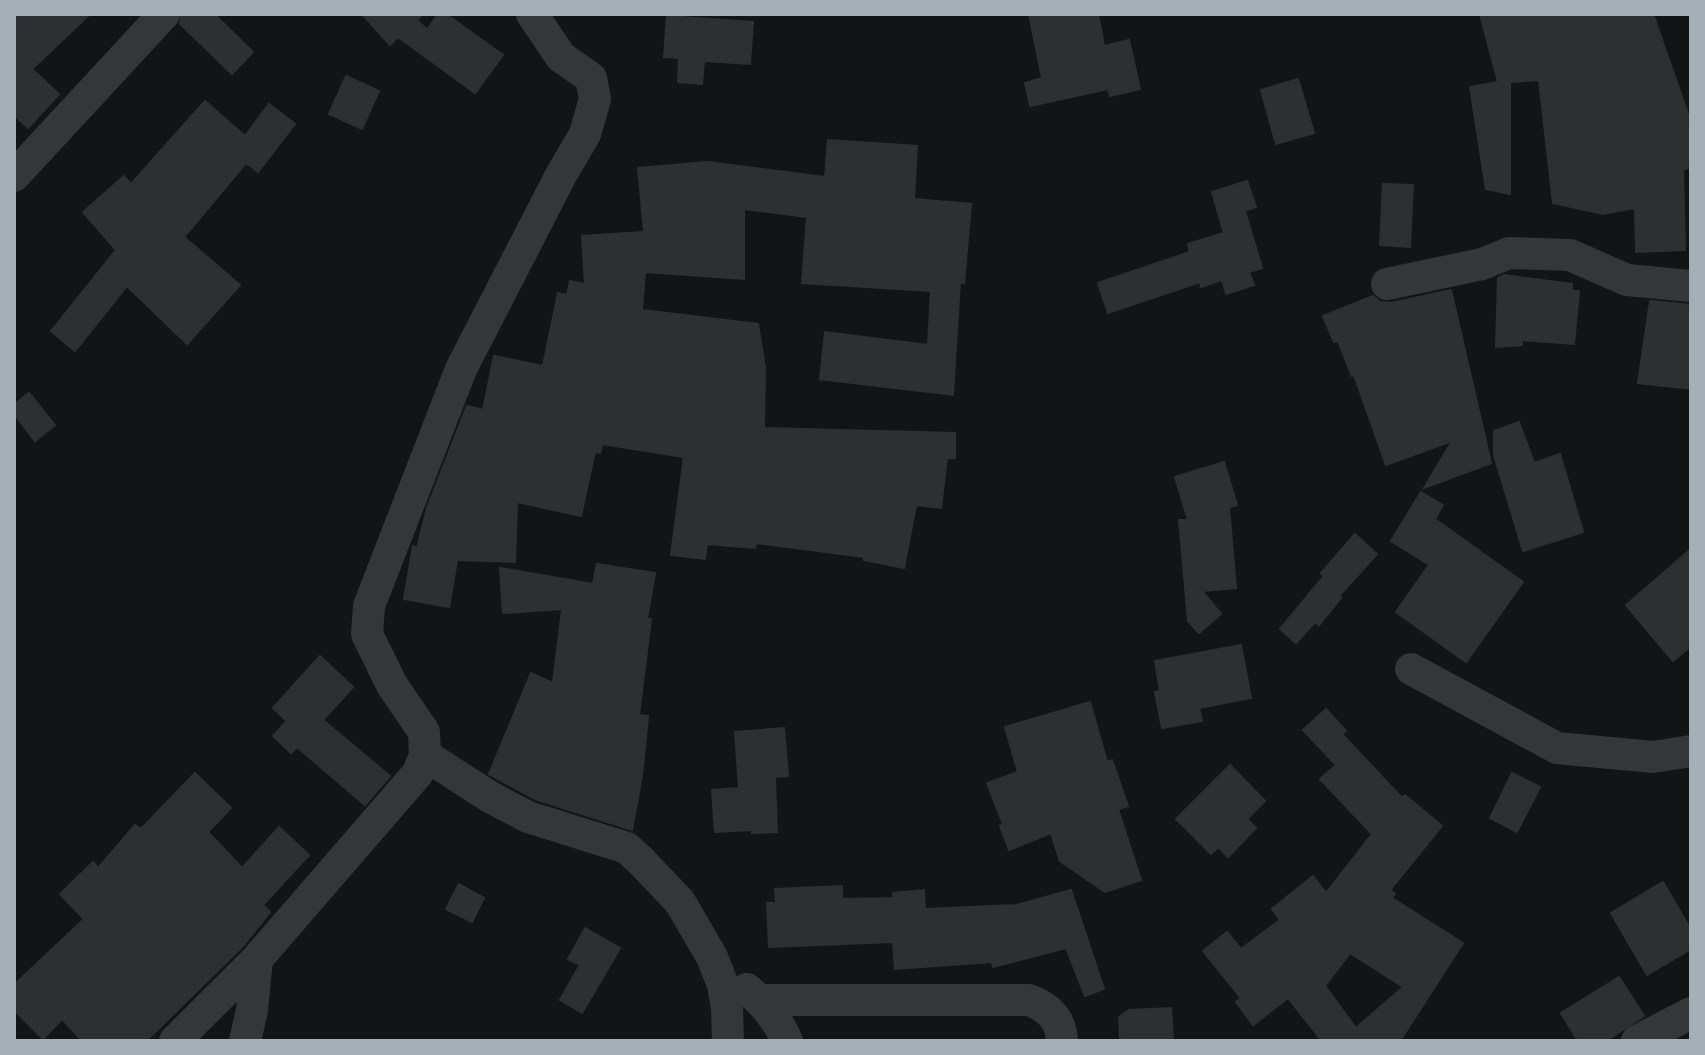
<svg xmlns="http://www.w3.org/2000/svg" width="1705" height="1055" viewBox="0 0 1705 1055" font-family="Poppins,sans-serif">
<rect width="100%" height="100%" fill="#131415"/>
<!-- building -->
<path fill="#2e2f31" stroke="#2d2f31" stroke-width="2" fill-rule="evenodd" d="M14,14H90L32,69L59,94L28,128L14,115Z
M182,14H214L253,52L232,74L180,24Z
M362,14H423L417,20L427,30L438,14H446L503,55L475,93L398,37L390,45Z
M1029,14H1098L1104,46L1129,40L1140,89L1110,96L1108,89L1030,106L1025,83L1042,78Z
M1480,14H1653L1691,123V167L1683,170L1685,250L1636,252L1635,208L1603,214L1553,203L1539,80L1510,82V194L1486,189L1470,87L1498,82Z
M667,16L753,22L750,64L704,61L702,84L678,82L679,58L664,57Z
M346,76L379,91L362,129L329,114Z
M1298,79L1314,133L1276,144L1261,90Z
M205,101L245,136L269,104L295,124L258,172L246,163L184,237L240,285L187,344L127,286L75,351L51,331L116,250L83,212L124,176L131,184Z
M828,140L917,146L914,199L971,204L964,283L960,282L953,395L820,379L825,332L928,345L931,291L802,283L807,217L744,209V279L645,272L642,310L758,324L765,367L764,428L955,433V458H947L941,508L916,505L904,568L864,560V557L756,543L755,548L707,544L705,559L671,555L684,457L602,444L600,453L595,452L581,516L517,502L515,562L457,560L449,607L404,599L413,546L417,548L427,508L467,406L483,410L494,356L543,366L558,293L567,295L570,281L585,284L582,236L644,232L638,168L708,162L825,177Z
M1247,181L1256,207L1245,211L1262,268L1249,272L1254,285L1226,294L1222,280L1201,287L1200,282L1108,313L1098,283L1190,252L1188,244L1224,233L1212,192Z
M1383,184L1413,185L1410,247L1380,245Z
M1504,275L1572,284V291H1579L1574,344L1522,340V345L1496,347L1498,278Z
M1451,290L1491,463L1424,488L1452,441L1386,465L1354,375L1352,376L1338,341L1334,342L1323,316L1373,296L1380,302L1391,303Z
M1650,301L1691,305V389L1638,383Z
M29,393L55,425L35,441L14,414V405Z
M1519,422L1534,463L1560,454L1583,532L1523,551L1494,455V431Z
M1224,462L1237,505L1229,507L1236,588L1202,591L1221,614L1199,633L1188,621L1179,520H1188L1175,477Z
M1421,492L1443,505L1435,519L1523,582L1466,662L1396,612L1429,565L1391,541Z
M1355,534L1377,554L1339,596L1341,598L1319,625L1315,622L1296,643L1280,629L1324,576L1321,573Z
M1691,549V646L1673,661L1626,605Z
M597,564L655,573L647,619H651L639,715L648,716L642,776L632,830L535,799L489,774L531,673L553,683L562,609L503,613L500,568L593,584Z
M1241,645L1251,698L1199,708L1202,721L1162,728L1155,692L1160,691L1155,661Z
M320,656L353,687L323,720L390,776L365,805L297,747L291,753L273,736L287,721L273,708Z
M1090,702L1107,762L1112,760L1128,806L1118,809L1141,880L1105,892L1060,861L1051,833L1009,850L1000,826L1003,824L987,783L1018,772L1005,727Z
M1326,709L1346,731L1342,734L1402,798L1405,795L1442,826L1390,890L1395,894L1392,898L1463,943L1400,1041H1322L1288,998L1253,1025L1236,1002L1241,998L1203,951L1227,932L1241,949L1280,920L1272,909L1313,876L1326,893L1372,834L1320,779L1336,765L1303,730ZM1350,953L1403,987L1356,1028L1325,986Z
M784,728L788,776L775,777L777,832L752,833V830L715,832L712,790L739,788L735,732Z
M1230,765L1265,801L1247,819L1256,828L1228,857L1218,847L1211,854L1176,819Z
M195,773L231,808L208,832L242,868L279,827L309,855L263,905L270,912L243,946L146,1041H82L62,1019L43,1039L14,1010V985L84,919L60,894L93,862L98,868L135,825L141,829Z
M1512,773L1540,787L1517,832L1490,818Z
M1663,882L1691,930V949L1647,975L1611,913Z
M459,884L484,898L472,922L446,909Z
M842,886V899L894,898L893,893L924,890L925,909L1016,905L1071,890L1104,989L1085,996L1066,948L993,967L992,962L895,969L893,942L769,947L767,903H776L775,889Z
M585,928L620,948L582,1013L560,1000L580,965L568,959Z
M1619,977L1644,1016L1606,1041H1578L1561,1013Z
M1171,1008L1173,1041H1120L1119,1017L1129,1010Z"/>
<g fill="none" stroke-linecap="round" stroke-linejoin="round">
<!-- minor -->
<path stroke="#34373a" stroke-width="32" d="M14,176L164,14
M1387,284L1482,264L1509,253L1570,255L1627,280L1691,286
M1411,669L1557,748L1653,757L1691,751
M425,755L490,797L528,817L627,848L641,861L680,902L712,957L723,985L727,1008L728,1041
M747,989C764,1003 778,1020 787,1041
M760,1000H1029C1048,1007 1061,1019 1062,1041
M175,1041L257,959L418,773L425,755L424,732L392,685L367,634L369,606L461,369L561,175L585,134L595,99L591,78L561,57L532,14
M245,1041L252,1010L257,959
M1637,1041L1691,1013"/>
</g>
<!-- border -->
<rect width="1705" height="1055" fill="none" stroke="#a5b0b6" stroke-width="32"/>
</svg>
